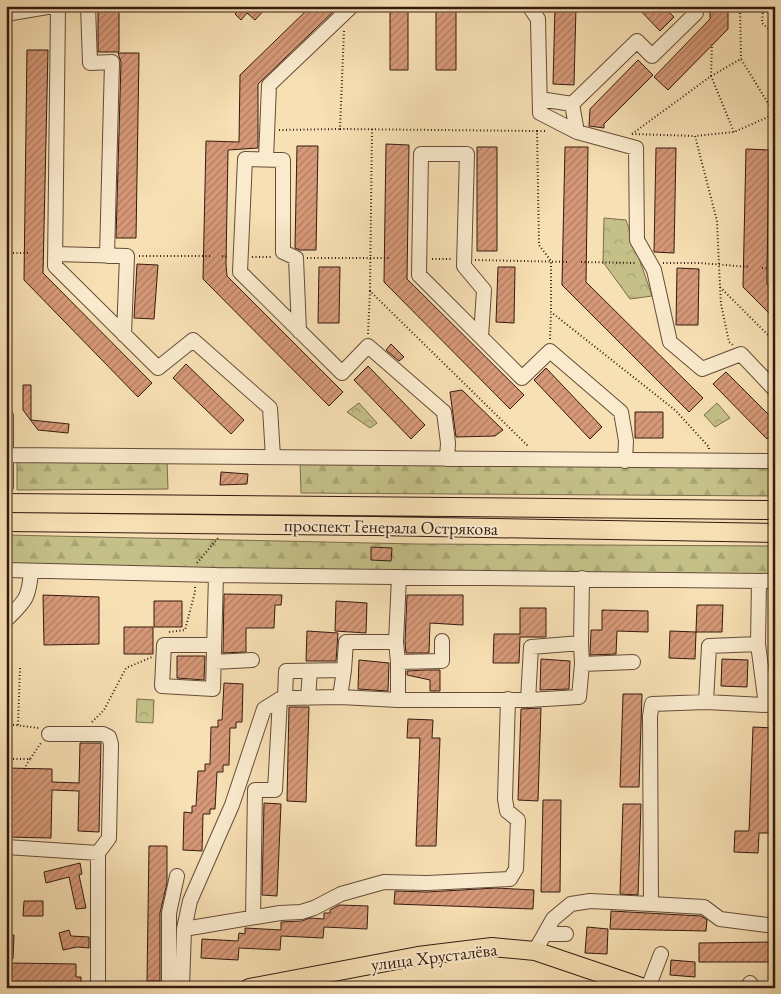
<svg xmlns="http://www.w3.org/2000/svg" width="781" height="994" viewBox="0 0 781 994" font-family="'EB Garamond',serif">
<defs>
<pattern id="forest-firs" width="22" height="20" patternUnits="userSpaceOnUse" patternTransform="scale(1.25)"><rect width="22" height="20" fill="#c4c088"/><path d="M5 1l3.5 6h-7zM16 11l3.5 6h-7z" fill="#a9a474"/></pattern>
<pattern id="park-crowns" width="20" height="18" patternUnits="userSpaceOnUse" patternTransform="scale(1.25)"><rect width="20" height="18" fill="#c4c088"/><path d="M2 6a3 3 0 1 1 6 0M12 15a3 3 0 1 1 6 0" fill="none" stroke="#a9a474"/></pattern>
<pattern id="building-hatch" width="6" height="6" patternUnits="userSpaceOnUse" patternTransform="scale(1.25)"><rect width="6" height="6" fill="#d79978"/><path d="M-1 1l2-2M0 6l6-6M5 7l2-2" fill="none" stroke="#af7c61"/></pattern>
</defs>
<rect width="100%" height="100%" fill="#f7e0b4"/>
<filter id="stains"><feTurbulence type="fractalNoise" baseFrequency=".004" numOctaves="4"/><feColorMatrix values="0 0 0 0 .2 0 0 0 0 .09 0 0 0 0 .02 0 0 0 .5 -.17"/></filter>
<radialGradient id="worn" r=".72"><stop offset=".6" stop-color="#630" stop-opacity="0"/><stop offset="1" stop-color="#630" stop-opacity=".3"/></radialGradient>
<!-- forest -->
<path fill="url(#forest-firs)" stroke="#7c6d4c" d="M167,461L168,489L17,490V462Z
M300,461L775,469V496L301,493Z
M6,535L416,544L775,546V576L6,565Z"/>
<!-- park -->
<path fill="url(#park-crowns)" stroke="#7c6d4c" d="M604,218L626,220L652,296L630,299L603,262Z
M359,403L377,423L370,428L347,412Z
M717,403L730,418L715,427L704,415Z
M137,699L154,700L153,723L136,722Z"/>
<!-- building -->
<path fill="url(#building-hatch)" stroke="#341a0f" d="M98,6H119V52H98Z
M239,6H268L255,20L247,13L241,20L235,14L241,7Z
M311,6H339L258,84V148L228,150L226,264L227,276L343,392L329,406L203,279L206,141L239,142L240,75Z
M390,6H408V70H390Z
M436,6H456V70H436Z
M555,6L576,7L574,85L553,84Z
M636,6H663L674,17L660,31Z
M710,6H728V29L668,90L654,77L710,19Z
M27,50H48L43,273L152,383L138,397L24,280Z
M118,53H139L136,238H116L121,62Z
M638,60L653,75L604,124V128L589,126L590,109Z
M386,144L409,145L407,279L524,395L510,409L384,282Z
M297,146H318L316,250H300L295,248Z
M477,147H497V251H477Z
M565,147H588L586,282L703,398L689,412L562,285Z
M656,148H676L674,253L654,252Z
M746,149L769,150L767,272V284L775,292V319L743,287Z
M137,264L158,265L154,319L134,318Z
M319,267H340L339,323H318Z
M498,267H515L514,323L496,322Z
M677,268L699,269L698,325H676Z
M391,344L404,357L399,361L386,350Z
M186,364L244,420L231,434L173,378Z
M368,366L425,425L411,439L354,380Z
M546,368L602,427L590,439L534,380Z
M726,372L775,421V431L767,439L713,384Z
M23,385H31V420L69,424L68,433L38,430L23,410Z
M462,390L503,430L495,436L456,437L450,392Z
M635,412H663V438H635Z
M221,472L248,474L247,484L220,485Z
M371,547L392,548L391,561L371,560Z
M224,594L282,595L281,605H275L274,628H246V652L223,653Z
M43,595L99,597V644L44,645Z
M407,595H463V625L430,623L429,653H406L405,642Z
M154,601H182V627H154Z
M336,601L367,603L366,633L335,631Z
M697,605H723L722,632H696Z
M520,608H546V637H520L519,663H493L494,634H520Z
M602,610L648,611V632L617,631L616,654L590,655L591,630H602Z
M124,627H153V654H124Z
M307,631L338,633L336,661H306Z
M670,631L696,632L695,659L669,658Z
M177,656H205L204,680L177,678Z
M541,659L570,661L569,689L540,690Z
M722,659L748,660L747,687L721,686Z
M359,660L389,663L388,691L358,689Z
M426,670H440V691H430V680L407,675V671Z
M224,683L243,684L242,722H236V728H230L229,765H223V772H217L215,809H210V814H203L202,851L183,850L184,812L192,813V806H196L198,771H205V764H210L211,727H218V720H222Z
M623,694H642L639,787H620Z
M289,707H309L306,802L287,801Z
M541,708L538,801L518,800L521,709Z
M408,719L433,720L432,738H440L436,846H416L420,738H407Z
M753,727L774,728L770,833H759L758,853L734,852L735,831H749Z
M80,743H101L99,832L78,831L79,791L52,790L51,838L6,837V768L52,769V782L79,783Z
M543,800H561L560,892H541Z
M264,803L281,804L277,896L262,895Z
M623,804H641L638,895L620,894Z
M149,846H167V883L160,913V981H147Z
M80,863L82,874L79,875L86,908L76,909L69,877L46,883L44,872Z
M496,888L534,890L533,909L394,904L395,891L427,892Z
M24,901H43V916H23Z
M339,905L368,906L367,929L324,927L323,938L281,936L280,950L239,948L238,960L201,958L202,939L238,941L239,933L245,934V928L281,930V922L302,921L310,918L324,919V913H330V910Z
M611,911L701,916L707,920L706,931L610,929Z
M587,927L608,929L607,954L585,953Z
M69,930L71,936L89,937V948L77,947L63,950L59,933Z
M6,935H14L13,959H6Z
M775,942V962H699V943Z
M671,960L695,962V977L670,975Z
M12,963L76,964V977H81V987L11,988Z"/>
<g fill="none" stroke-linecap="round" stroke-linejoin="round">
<!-- minor casing -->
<g stroke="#654c38" stroke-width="16">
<path id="minor" d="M58,6L55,266L158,368L193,340L270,408L273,457
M88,6L90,63L112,62L107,256
M529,6L538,19L540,113L577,132L636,148L637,240L654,270L670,342L702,369L741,354L775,390
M6,14L53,6
M540,99L572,104L637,41L652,56L696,13V6
M572,104L577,132
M266,159L269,85L352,6
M56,254L127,256L124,335
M299,331L296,258L283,252V160L245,159L240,272L342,373L368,346L444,412L448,443L447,459
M481,337L484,290L464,266L467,154H421L419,275L522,378L550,351L621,412L626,441L625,461
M6,416V487
M7,455L775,461
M6,570L216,575L775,581
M6,620C25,601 29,599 31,571
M581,643L582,664L633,662
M214,645H164L162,686L213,689C214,651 215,613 216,575
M214,662L252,660
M398,662L442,661V641
M344,670L346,642H396
M285,698L286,671L344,670L340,697
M308,698L310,671
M398,700H528L531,647L581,643L582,578
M528,700L579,697L582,664
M706,702L709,646L758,644
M49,734H103L109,737L111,744L109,838L98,853V988
M6,847L98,853
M651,904L704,907L720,919L775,926
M253,917L255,790H275L280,699
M184,929L280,913L301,912L314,908L341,894L384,882L427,883L510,879L516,869L518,820L507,811L505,799L508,699
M545,934H566
M535,951L553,919L571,904L590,901L651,904L650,716L652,704L706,702L766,705L758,644L759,581
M169,988V913L177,876
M182,988L184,929L190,901L232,805L264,709L280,699L285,698L340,697L398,700V662L396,642L399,577
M648,988L661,954
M748,988L750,983"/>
</g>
<!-- major casing -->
<g stroke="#341a0f" stroke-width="20">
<path id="major" d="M6,503L775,510
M6,522L374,526L775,533
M249,988L418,956L492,947L535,951L644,988"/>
</g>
<!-- path -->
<path stroke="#341a0f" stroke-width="2" stroke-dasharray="1 2.5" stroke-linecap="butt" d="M740,6L741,59
M763,6L762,23L775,35
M344,31L340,129L537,131L539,245L551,261V312L675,410L709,447V449
M711,76L741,59L774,113
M711,76L712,44
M775,114L734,132L695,136L717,221L720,287L775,342
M372,129L370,291L529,447
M279,130L340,129
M537,131H547
M632,134L711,76L734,132
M632,134L695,136
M6,253H30
M139,256H210
M222,256L229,257
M252,257H272
M307,258H390
M432,259H452
M475,260L569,262
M581,262L636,263
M663,263H700L750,267
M762,268L775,269
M720,287L721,304L729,342L733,345
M368,334L370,291
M550,339L551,314
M197,563L218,538
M169,632L185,630L195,592V585
M92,722L104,710L126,668L152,657
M6,724L39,728
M18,725L20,667
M6,759H30L41,743
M24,769L30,759"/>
<!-- minor -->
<use href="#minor" stroke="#faebce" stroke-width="14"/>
<!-- major -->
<use href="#major" stroke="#f7e0b4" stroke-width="18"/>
</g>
<g text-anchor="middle" stroke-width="4" stroke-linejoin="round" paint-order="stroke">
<!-- street labels -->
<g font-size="18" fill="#341a0f" stroke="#faebce">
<text transform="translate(391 527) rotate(1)" y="6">проспект Генерала Острякова</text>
<text transform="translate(434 957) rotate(-7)" y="6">улица Хрусталёва</text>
</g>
</g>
<!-- margin -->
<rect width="781" height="994" fill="none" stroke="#f7e0b4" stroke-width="25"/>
<rect x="8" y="8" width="766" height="979" fill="none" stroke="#341a0f" stroke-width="2.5"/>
<rect x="12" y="12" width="756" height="969" fill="none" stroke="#341a0f"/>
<rect width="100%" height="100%" filter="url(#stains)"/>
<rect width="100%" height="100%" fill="url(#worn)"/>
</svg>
